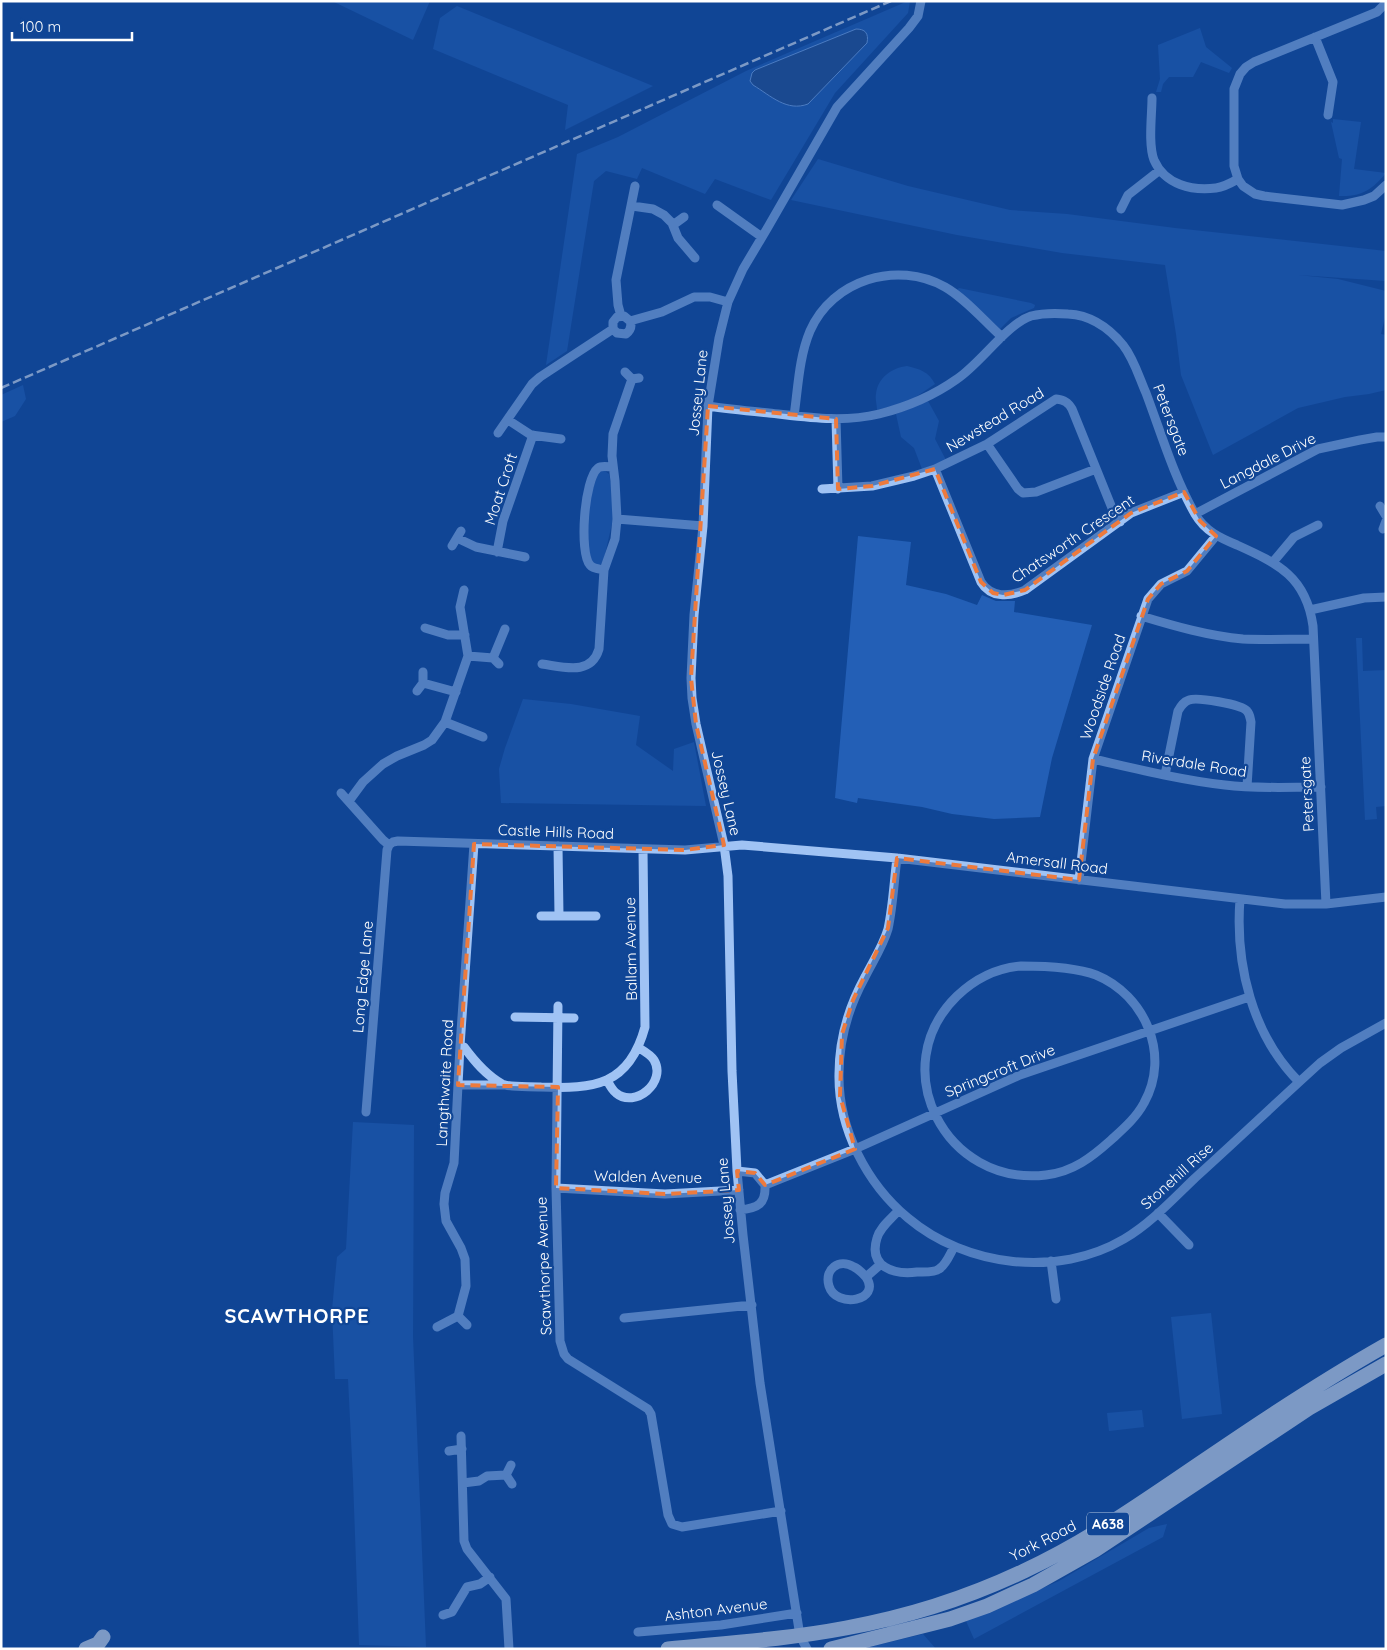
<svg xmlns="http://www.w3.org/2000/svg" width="1387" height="1650" viewBox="0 0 1387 1650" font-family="Quicksand,sans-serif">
<rect width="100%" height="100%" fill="#104696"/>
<!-- green -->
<path fill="#235fb6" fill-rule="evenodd" d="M332,1H430L413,40Z
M908,1H910L908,13L835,93L771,200L715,179L705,194L642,168L637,179L606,171L594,181L567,351L546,365L577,154L618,137L746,71ZM856,29C865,29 869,33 867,43L808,104C787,112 771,96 753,85L750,81L752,73L756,70Z
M457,6L653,86L565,130L568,105L433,49L440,18Z
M1200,28L1206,47L1232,68L1229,73L1201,62L1193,77H1169L1163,84L1161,92H1156L1160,79L1158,45Z
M1333,119L1361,122L1354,169L1386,173C1372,190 1361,197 1339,196L1342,159L1339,158L1331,122L1333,123Z
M818,159L908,186L1010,210L1067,214L1175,228L1386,251V281L1298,275L1338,279L1386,291V313L1381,334L1386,335V390L1369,394L1345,397L1298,408L1213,455L1181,375L1176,334L1165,265L1062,253L957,235L791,200Z
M959,288L1031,303L1035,305L1034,308L1011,318L1000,329L957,290Z
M907,366C920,369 929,372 935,384L910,401L877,410C877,405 875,399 876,394C878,377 892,368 907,366Z
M23,385L26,399L15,416L1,422V395Z
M928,401L939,421L935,439L946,460L922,469L914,448L901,437L896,414Z
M600,470L605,471L609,474L611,483L613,519L603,563L598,566L591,562L587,539L589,501L598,473Z
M858,536L911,542L906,585L946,594L977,605L982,595L996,601H1015L1014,612L1092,625L1052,758L1040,817L994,819L952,814L922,807L858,798L857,803L835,798Z
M1356,638H1362L1363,671L1386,670V806L1376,807L1377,819L1365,820Z
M523,699L571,704L640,716L636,745L673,771L674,749L694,742L706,806L501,803L499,769L505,748Z
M353,1122L414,1125L413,1337L426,1647L359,1645L353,1479L348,1379H335L332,1310L337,1257L346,1249Z
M1211,1313L1222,1414L1182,1419L1171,1317Z
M1142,1410L1144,1427L1109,1431L1107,1413Z
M1167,1524L1163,1537L974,1639L966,1621L1059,1581L1149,1528Z
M923,1634L936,1649H861Z"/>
<!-- water -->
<path fill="#274f8a" stroke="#92bdf7" d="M856,29C865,29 869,33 867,43L808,104C787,112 771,96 753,85L750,81L752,73L755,70Z"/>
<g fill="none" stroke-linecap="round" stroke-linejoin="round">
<!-- minor -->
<path stroke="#a0c3f4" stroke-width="9" d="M1386,3L1377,12L1254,62L1246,67L1240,74L1234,89V166L1238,179L1243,186L1255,194L1264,196L1342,205L1364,200L1374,196L1386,185
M1315,37L1333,82L1328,115
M1152,98C1152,115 1148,144 1154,160C1165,185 1192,191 1216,188C1224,187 1231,183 1238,179
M717,205L762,237
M632,206L653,209L664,215L672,223L678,238L695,258
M1121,209L1128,195L1160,170
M673,225L684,217
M621,316L618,305L616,280L635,186
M630,321C632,326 631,330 626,334L617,333L613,329V322L617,317L624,316L630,321L662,312L694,297H710L728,302
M625,372L632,379L639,378
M708,406C728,409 749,411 769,413C806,417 842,423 879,414C907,407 933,396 957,379C980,364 1007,324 1031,316C1043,313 1056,313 1068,314C1090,315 1109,328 1123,345C1134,359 1139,377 1146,393C1161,433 1174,477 1195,514C1205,531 1220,538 1237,545C1279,564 1306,577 1313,626L1326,904
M794,416C798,388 799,357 810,331C832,280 897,260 945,287C966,299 984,321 1002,337
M836,419L838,489
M508,420L531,435L561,439
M498,433L532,384L540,377L613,329
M987,444L1018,489L1023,493L1036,492L1096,469
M935,469L981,582C991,598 1009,597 1025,590L1131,513L1184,492
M822,489L872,486L914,476L935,469L987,444L1056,399C1064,400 1068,402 1072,409L1114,513L1120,522
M1380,506L1386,516
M1195,514L1318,449L1360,440L1377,437H1386
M617,519L703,526
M1383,529L1386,521
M457,538L476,547L525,557
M452,546L461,531
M497,552L503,521L533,435
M1273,562L1294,537L1318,525
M604,570C600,569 593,569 590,565C579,553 584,479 598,468C602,465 608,467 613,467
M1310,610L1364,598L1386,597
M1141,616C1174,626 1209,636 1243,639C1266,640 1290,639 1313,639
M425,628L448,635H465
M468,656L493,658
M499,664L493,658L505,629
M542,664C564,667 591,676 599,649L604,570L615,539L617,519L615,481L612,456L613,434L632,379
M423,683L456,692
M417,691L423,683V672
M445,722L483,737
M1093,759C1137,769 1181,780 1225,785C1256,789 1289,787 1321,787
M1165,775L1178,711C1181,706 1183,702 1189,700C1197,697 1241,704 1247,711C1250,714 1250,718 1251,722L1247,787
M341,793L383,840L389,845
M349,801L363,782L383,764L397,756L424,745L432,740L445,722L468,656L460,607L464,590
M389,845L393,842L398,841L685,850L742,845L897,858L1285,904H1326L1386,897
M558,846L559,916
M897,858C894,881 893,906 888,929C883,946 873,961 865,977C848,1008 839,1039 839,1074C838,1129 867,1184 908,1218C966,1267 1058,1278 1124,1239C1151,1223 1173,1199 1195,1178C1237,1140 1278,1101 1320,1063L1341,1048L1386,1023
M1079,880L1093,759L1148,599L1161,584L1187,571L1216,536
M1240,899C1235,964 1252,1035 1299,1082
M541,916H596
M1021,966C1043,966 1075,967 1096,975C1145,995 1171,1055 1144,1103C1136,1118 1123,1129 1111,1140C1092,1157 1073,1172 1046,1175C945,1187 884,1067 957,996C975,979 997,968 1021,966Z
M558,1006L556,1188L560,1341L564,1354L568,1359L648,1409L651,1414L668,1515L672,1524L682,1527L781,1511
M515,1017L574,1018
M460,1046L464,1047C475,1062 486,1075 502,1084C510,1088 531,1086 541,1087C594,1089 629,1086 645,1027L643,849
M607,1080C609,1084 612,1090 616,1093C635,1109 667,1082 654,1060C651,1055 644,1051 639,1048
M458,1085H504
M366,1112L387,850L389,845
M737,1171L755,1173L765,1185C766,1204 758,1208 740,1210
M765,1185L855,1149L1020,1075L1249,997
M556,1188L665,1194L739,1190
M898,1211C891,1219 880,1227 877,1238C868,1267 894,1275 917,1272C923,1272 934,1273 939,1269C946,1265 950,1254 954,1247
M1158,1213L1189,1245
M1051,1261L1056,1299
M866,1277C863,1274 859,1269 854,1267C839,1258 824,1269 829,1286C836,1309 882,1301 866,1277L881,1264
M458,1316L466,1286L465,1259L461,1248L446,1221L444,1204L445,1193L454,1163L460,1046L474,844
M624,1318L752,1305
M437,1327L458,1316L467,1325
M461,1436L464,1541L467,1549L506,1599L509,1649
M449,1451L462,1449
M511,1465L506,1475L512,1484
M463,1483L479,1481L487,1476L506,1475
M443,1615L452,1612L467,1587L480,1584L490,1577
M638,1632L721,1625L797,1613
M807,1649L800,1636L760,1383L743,1235L737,1171L732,1071L728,876L724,845L696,724L692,698L691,678L694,615L703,526L708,406L719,338L728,302L743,269L768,227L837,107L909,28L918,16L921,1"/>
<!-- highway -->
<path stroke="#fff" stroke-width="15" d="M86,1649L98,1644L103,1637
M668,1649C728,1643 788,1639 846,1628C907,1617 969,1597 1024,1571C1091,1540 1150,1497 1211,1456C1268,1417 1326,1379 1386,1345
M831,1649L950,1619L987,1606L1033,1585L1095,1550L1309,1408L1386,1364"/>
<!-- rail -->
<path stroke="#fff" stroke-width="2.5" stroke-dasharray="9 4" stroke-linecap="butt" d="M1,388L891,1"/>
</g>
<!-- marked area -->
<path d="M0 0H1387V1650H0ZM708,406L836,419L838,489L872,486L935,469L981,582L993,593L1003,595L1025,590L1131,513L1184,492L1200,521L1216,536L1187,571L1161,584L1148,599L1093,759L1079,880L897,858L888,928L853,1000L842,1034L840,1096L855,1149L765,1185L755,1173L737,1171L739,1190L665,1194L556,1188L558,1087L458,1085L474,844L685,850L724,845L696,724L691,678Z" fill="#104696" fill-opacity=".55" fill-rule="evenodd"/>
<path fill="none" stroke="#ed7a3d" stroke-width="4" stroke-dasharray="10 6" stroke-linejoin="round" d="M708,406L836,419L838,489L872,486L935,469L981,582L993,593L1003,595L1025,590L1131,513L1184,492L1200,521L1216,536L1187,571L1161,584L1148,599L1093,759L1079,880L897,858L888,928L853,1000L842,1034L840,1096L855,1149L765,1185L755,1173L737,1171L739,1190L665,1194L556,1188L558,1087L458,1085L474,844L685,850L724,845L696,724L691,678Z"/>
<g text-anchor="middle" stroke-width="4.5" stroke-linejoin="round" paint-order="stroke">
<!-- shield labels -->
<rect fill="#104696" stroke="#b7c8e0" stroke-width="1" x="1087" y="1512.5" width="42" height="23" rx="4"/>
<g font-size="14" font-weight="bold" fill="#fff">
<text x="1108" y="1529">A638</text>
</g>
<!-- street labels -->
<g font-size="15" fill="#fff" stroke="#104696">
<text transform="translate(698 393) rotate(-84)" y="5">Jossey Lane</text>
<text transform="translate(995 420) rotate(-31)" y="5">Newstead Road</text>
<text transform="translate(1171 420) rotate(69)" y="5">Petersgate</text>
<text transform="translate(1268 461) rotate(-27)" y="5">Langdale Drive</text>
<text transform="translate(501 489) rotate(-72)" y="5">Moat Croft</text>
<text transform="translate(1073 539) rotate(-34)" y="5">Chatsworth Crescent</text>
<text transform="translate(1103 687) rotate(-71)" y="5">Woodside Road</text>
<text transform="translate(1194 764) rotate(9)" y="5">Riverdale Road</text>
<text transform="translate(726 793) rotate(77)" y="5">Jossey Lane</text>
<text transform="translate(1307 794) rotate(-93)" y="5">Petersgate</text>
<text transform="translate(556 832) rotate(2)" y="5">Castle Hills Road</text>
<text transform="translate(1057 863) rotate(7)" y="5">Amersall Road</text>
<text transform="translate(631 949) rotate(-91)" y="5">Ballam Avenue</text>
<text transform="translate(363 977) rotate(-85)" y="5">Long Edge Lane</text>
<text transform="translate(1000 1071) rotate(-22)" y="5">Springcroft Drive</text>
<text transform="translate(445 1083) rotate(-87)" y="5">Langthwaite Road</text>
<text transform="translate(1177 1176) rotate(-42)" y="5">Stonehill Rise</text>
<text transform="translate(648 1177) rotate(1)" y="5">Walden Avenue</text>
<text transform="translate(726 1201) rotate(-95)" y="5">Jossey Lane</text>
<text transform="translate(544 1266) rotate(-92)" y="5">Scawthorpe Avenue</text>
<text transform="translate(1043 1541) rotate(-27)" y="5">York Road</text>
<text transform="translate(716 1610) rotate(-7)" y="5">Ashton Avenue</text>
</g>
<!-- district labels -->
<g font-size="20" font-weight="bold" letter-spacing="1" fill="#fff" stroke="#104696">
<text x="297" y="1323">SCAWTHORPE</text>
</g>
</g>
<!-- border -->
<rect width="1387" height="1650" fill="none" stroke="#ffffff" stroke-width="5"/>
<!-- scale -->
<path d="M12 32v8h120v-8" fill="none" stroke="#ffffff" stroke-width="2.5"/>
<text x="20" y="32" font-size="15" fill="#ffffff" stroke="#104696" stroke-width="4" paint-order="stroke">100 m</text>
</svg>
